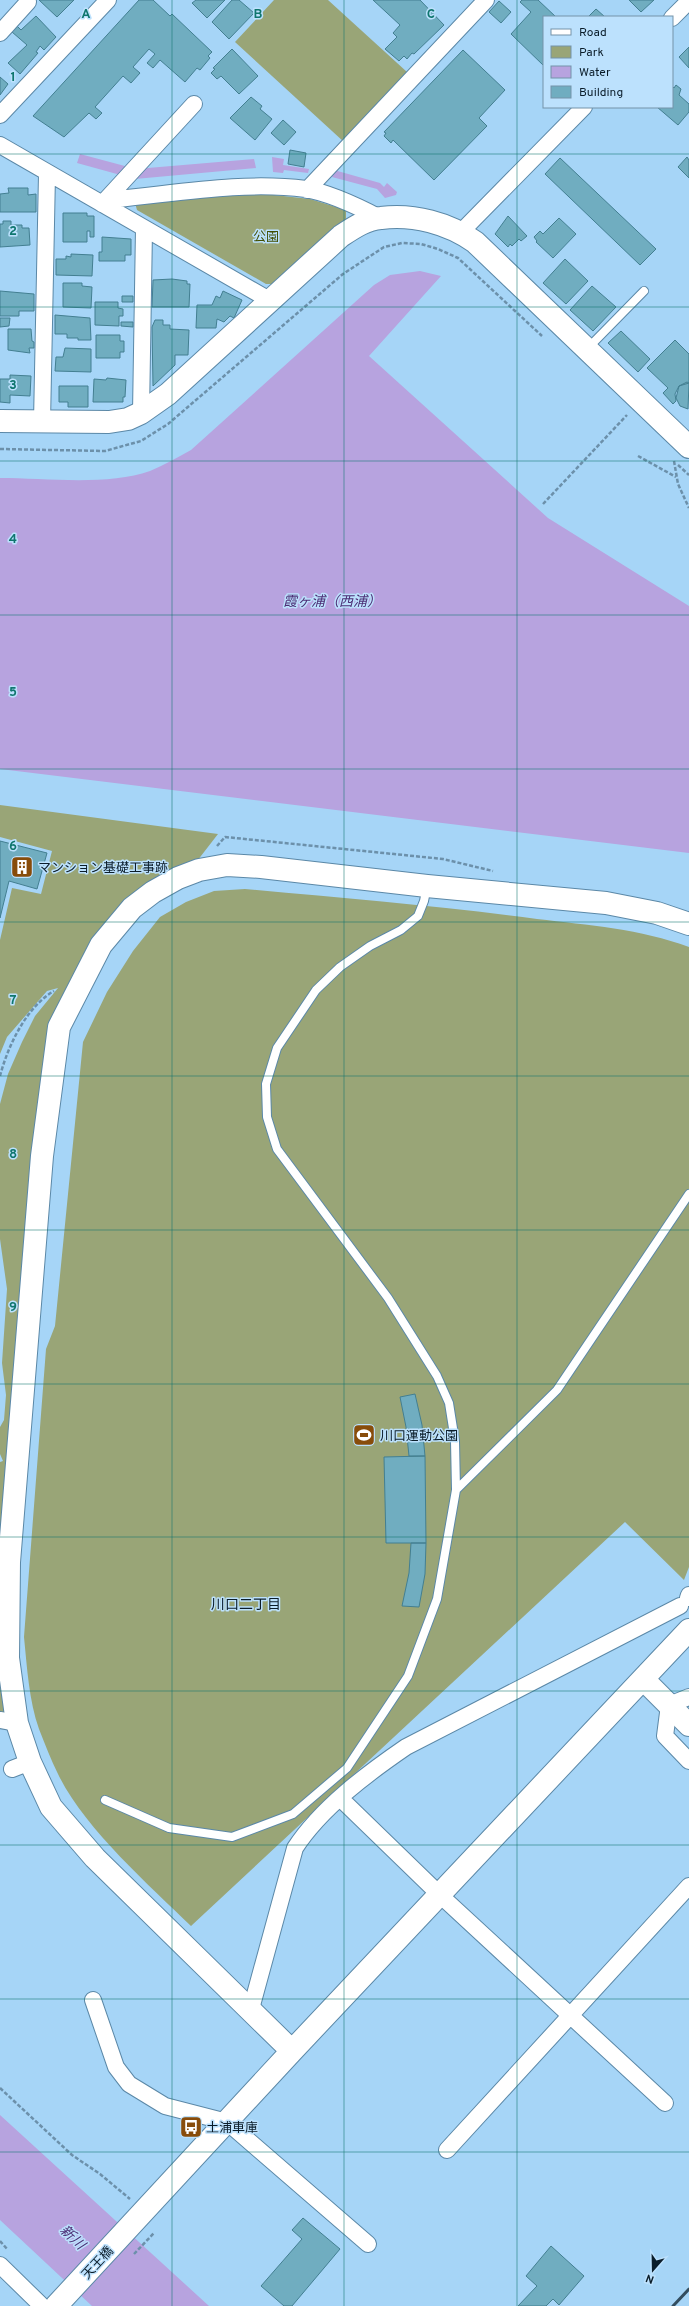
<svg xmlns="http://www.w3.org/2000/svg" width="689" height="2306" viewBox="0 0 689 2306" font-family="Overpass,'Noto Sans JP',sans-serif">
<rect width="100%" height="100%" fill="#a6d5f7"/>
<!-- green -->
<path fill="#99a577" d="M274,0H328L407,72L344,142L235,42Z
M256,193L310,199L346,210V219L338,231L276,284H266L137,210L135,203Z
M0,805L218,834L194,865L174,872L71,986L35,1155L11,1719L0,1716V1462L3,1461L0,1454V1427L4,1420L6,1395L2,1363L7,1289L0,1239V1104L8,1074L22,1042L35,1016L58,988L47,991L7,1037L0,1054V940L12,888L41,894L52,851L0,837Z
M245,889C342,898 440,906 537,919C588,925 641,929 689,947V1567L684,1580L625,1522L191,1926C148,1884 84,1828 58,1774C51,1760 45,1744 39,1729C29,1701 27,1667 24,1637L46,1349L55,1326L83,1042L107,992L133,951L160,917L186,902L214,891Z"/>
<!-- water -->
<path fill="#b7a3df" d="M80,154L136,169L254,159L256,168L135,179L77,163Z
M272,157L284,159L283,165L309,169L308,173L284,170L283,173L273,172Z
M334,170L380,183L384,187L387,183L397,192L396,195L385,198L377,189L332,177Z
M420,271L441,276L369,356L548,518L689,606V853L0,769V478C45,478 108,486 150,471C164,465 178,457 191,450L374,285L390,275Z
M0,2115L209,2306H92L0,2220Z"/>
<!-- building -->
<path fill="#70adc0" stroke="#437f91" d="M39,0H74L57,17Z
M139,0H153L170,16L172,14L212,52L208,56L210,58L200,70L197,68L185,82L160,60L153,68L147,63L155,54L149,49L133,67L140,73L131,83L123,76L95,107L102,113L96,119L89,113L64,137L33,116Z
M196,0H225L207,18L192,3Z
M232,0H239L254,13L229,39L212,22Z
M373,0H420L444,25L414,54L412,53L407,59L404,56L399,61L385,49L397,37L393,33L400,25Z
M522,0H538L556,17H544V66L511,34L531,12L520,2Z
M629,0H654L641,12Z
M499,1L511,12L501,23L489,12Z
M596,9L605,17H588Z
M36,16L56,37L44,50L40,46L36,52L38,53L20,74L8,63L27,45L12,32L17,26L21,30Z
M689,47V68L679,57Z
M232,49L258,76L239,94L221,76L217,79L211,73L215,69L213,68Z
M463,50L505,90L479,118L487,126L434,180L393,140L391,143L384,136L386,133L384,132Z
M0,77L8,84L0,95Z
M676,85L681,89L679,95L689,104V112L678,125L657,107H672V86L674,88Z
M251,97L262,106L260,109L272,119L255,140L230,118Z
M283,120L296,132L284,145L271,133Z
M290,150L306,153L304,167L288,164Z
M687,157L689,160V178L678,167Z
M560,158L656,249L640,265L545,174Z
M8,188H28V195L36,194V212H0V194L9,193Z
M63,213H87V216H94V237H90V231H87V242H63Z
M508,216L527,236L521,241L519,239L512,246L510,244L508,247L495,234Z
M559,218L576,234L553,258L536,242L537,241L534,237L540,231L543,234Z
M3,221H11V225H22V228H29L30,245L0,247V224H3Z
M102,237L131,239V255H125V261H99V252H102Z
M71,254L93,255L92,276L56,275V259H66V256L71,257Z
M565,259L588,281L566,304L543,283Z
M172,279L187,281V284H190L189,307H152L153,280Z
M63,283H82V286L92,287L91,308L63,307Z
M592,286L616,307L593,331L570,310Z
M0,291L34,294V311H19V316H0Z
M223,291L242,300L234,318L230,316L224,322L217,319L216,328H196L197,305H212L216,296L220,298Z
M122,296H133V302H122Z
M95,302H118V308L123,309V316H119V326L95,325Z
M55,315L90,318L91,340H78V338H67V334H55Z
M0,318H10L9,326L0,327Z
M155,320H163V325H170V329L189,330L188,355H175V365L153,386L152,327Z
M121,322H133V327L121,326Z
M8,329H31L32,341L34,342V348H29L30,353L8,350Z
M621,331L650,359L638,372L608,343Z
M96,335H120V341H124V352H120V358H96Z
M675,340L689,354V383L679,386L675,394L676,401L673,404L663,393L668,388L647,368Z
M65,348L91,349V372L55,371L56,357H63Z
M10,375L31,376L30,396L10,395V403L0,402V379H10Z
M107,378L126,380L125,397H123V402H93L94,379L106,380Z
M687,382L689,383L688,409L680,406L676,398L679,386Z
M59,386H88V407H68V402H59Z
M0,841L47,853L37,889L9,881L0,918Z
M415,1394L422,1425L425,1456H409L406,1427L400,1397Z
M425,1456L426,1543H386L384,1457Z
M411,1543H426L425,1574L419,1607L402,1606L409,1573Z
M303,2218L340,2249L292,2306H284L261,2286L302,2239L292,2230Z
M551,2246L584,2276L559,2305L553,2299L546,2306H518L537,2286L526,2276Z"/>
<g fill="none" stroke-linecap="round" stroke-linejoin="round">
<!-- lane casing -->
<g stroke="#5b88a7" stroke-width="10">
<path id="lane" d="M588,348L644,291
M427,886L424,901L418,916L401,930L370,946L340,967L316,990L277,1048L266,1084L267,1117L277,1149L388,1298L437,1376L449,1403L455,1441L456,1490
M105,1800L169,1828L232,1837L293,1814L347,1768L408,1676L437,1599L456,1490L557,1390L689,1194"/>
</g>
<!-- street casing -->
<g stroke="#5b88a7" stroke-width="18">
<path id="street" d="M672,18L689,1
M0,33L28,2
M0,115L108,0
M0,145L271,301
M307,190L486,0
M102,204L117,199C179,193 243,181 306,189C330,193 359,207 380,218
M102,204L194,104
M461,232L584,107
M141,413L144,229
M42,422L47,174
M688,1598L689,1595
M689,1697L669,1705L665,1736L689,1761
M0,1720L17,1723
M12,1769L30,1762
M341,1799L440,1895L665,2103
M93,2000L116,2067L129,2084L165,2106L227,2122L368,2244
M251,2009L295,1848C321,1808 368,1773 406,1747L680,1606
M447,2150L689,1886
M0,2265L42,2306"/>
</g>
<!-- secondary casing -->
<g stroke="#5b88a7" stroke-width="24">
<path id="secondary" d="M0,421L109,422L128,419L141,413L168,394L341,236C353,228 366,219 381,218C414,214 448,223 475,242L689,447
M643,1679L689,1725
M292,2051L95,1858L51,1807L30,1762L17,1723L8,1658L9,1562L42,1156L59,1027L101,945L132,908L153,892L178,878L199,870L227,865L261,867L427,886L606,903L657,913L689,924
M56,2306L292,2051L689,1630"/>
</g>
<!-- path -->
<path stroke="#6c90aa" stroke-width="2.5" stroke-dasharray="4 2" stroke-linecap="butt" d="M0,449L105,451L141,441L168,424L343,274L384,247L402,243L421,244L438,249L458,258L542,336
M638,456L676,477
M674,461L678,484L689,508
M678,465L689,475
M543,504L627,415
M217,846L225,837L443,859L493,871
M0,1076C8,1046 26,1007 54,991
M0,2088L72,2155L100,2174L130,2199
M0,2241L8,2250
M134,2254L154,2233"/>
<!-- lane -->
<use href="#lane" stroke="#fff" stroke-width="8"/>
<!-- street -->
<use href="#street" stroke="#fff" stroke-width="16"/>
<!-- secondary -->
<use href="#secondary" stroke="#fff" stroke-width="22"/>
<!-- rail -->
<path stroke="#334d5f" stroke-width="3" d="M673,2306L689,2289"/>
</g>
<!-- grid -->
<path fill="none" stroke="#0f766e" stroke-width="1" stroke-opacity="0.55" d="M172,0V2306M344,0V2306M517,0V2306M0,154H689M0,307H689M0,461H689M0,615H689M0,769H689M0,922H689M0,1076H689M0,1230H689M0,1384H689M0,1537H689M0,1691H689M0,1845H689M0,1999H689M0,2152H689"/>
<!-- icons -->
<defs>
<g id="building-square" transform="scale(1.15)"><rect x="-9" y="-9" width="18" height="18" rx="4" fill="#884c0a" stroke="#bce1fd"/><path d="M-4-6H4V6H1V3H-1V6H-4ZM-2.5-4.3h1.7v1.8h-1.7ZM.8-4.3h1.7v1.8H.8ZM-2.5-1h1.7V.8h-1.7ZM.8-1h1.7V.8H.8Z" fill="#fff"/></g>
<g id="stadium-square" transform="scale(1.15)"><rect x="-9" y="-9" width="18" height="18" rx="4" fill="#884c0a" stroke="#bce1fd"/><path d="M0-5a6.5 5 0 1 0 0 10a6.5 5 0 1 0 0-10ZM-3.5-1.8h7v3.6h-7Z" fill="#fff"/></g>
<g id="bus-square" transform="scale(1.15)"><rect x="-9" y="-9" width="18" height="18" rx="4" fill="#884c0a" stroke="#bce1fd"/><path d="M-5-6H5V4H4V6H2V4H-2V6H-4V4H-5ZM-3.5-4V0h7V-4ZM-3.5 1.2v1.5H-2V1.2ZM2 1.2v1.5H3.5V1.2Z" fill="#fff"/></g>
</defs>
<g fill-rule="evenodd">
<use href="#building-square" x="22" y="867"/>
<use href="#stadium-square" x="364" y="1435"/>
<use href="#bus-square" x="191" y="2127"/>
</g>
<g text-anchor="middle" stroke-width="3" stroke-linejoin="round" paint-order="stroke">
<!-- park labels -->
<g font-size="13" fill="#424f02" stroke="#bce1fd">
<text x="266" y="241">公園</text>
</g>
<!-- poi labels -->
<g font-size="13" fill="#0b1d2a" stroke="#bce1fd" text-anchor="start">
<text x="38" y="872">マンション基礎工事跡</text>
<text x="380" y="1440">川口運動公園</text>
<text x="206" y="2132">土浦車庫</text>
</g>
<!-- street labels -->
<g font-size="13" fill="#0b1d2a" stroke="#bce1fd">
<text transform="translate(97 2262) rotate(-47)" y="5">天王橋</text>
</g>
<!-- water labels -->
<g font-size="14" font-style="italic" fill="#4c2e75" stroke="#bce1fd">
<text x="332" y="606">霞ヶ浦（西浦）</text>
<text transform="translate(73 2237) rotate(43)" y="5">新川</text>
</g>
<!-- neighbourhood labels -->
<g font-size="14" fill="#0b1d2a" stroke="#bce1fd">
<text x="246" y="1609">川口二丁目</text>
</g>
</g>
<g font-size="13" text-anchor="middle" font-weight="bold" fill="#0f766e" stroke="#bce1fd" stroke-width="3" stroke-linejoin="round" paint-order="stroke">
<text x="86" y="18">A</text>
<text x="258" y="18">B</text>
<text x="431" y="18">C</text>
<text x="13" y="81">1</text>
<text x="13" y="235">2</text>
<text x="13" y="389">3</text>
<text x="13" y="543">4</text>
<text x="13" y="696">5</text>
<text x="13" y="850">6</text>
<text x="13" y="1004">7</text>
<text x="13" y="1158">8</text>
<text x="13" y="1311">9</text>
</g>
<!-- legend -->
<rect x="543" y="16" width="130" height="92" fill="#bce1fd" stroke="#7593a9"/>
<rect x="551" y="29" width="20" height="6" fill="#ffffff" stroke="#7593a9"/>
<text x="579" y="36" font-size="12" fill="#0b1d2a">Road</text>
<rect x="551" y="46" width="20" height="12" fill="#99a577" stroke="#7593a9"/>
<text x="579" y="56" font-size="12" fill="#0b1d2a">Park</text>
<rect x="551" y="66" width="20" height="12" fill="#b7a3df" stroke="#7593a9"/>
<text x="579" y="76" font-size="12" fill="#0b1d2a">Water</text>
<rect x="551" y="86" width="20" height="12" fill="#70adc0" stroke="#7593a9"/>
<text x="579" y="96" font-size="12" fill="#0b1d2a">Building</text>
<!-- north arrow -->
<g transform="translate(653 2270) rotate(200)" stroke="#bce1fd" stroke-width="3" paint-order="stroke">
<path d="M0-3L7 15L0 10L-7 15Z" fill="#0b1d2a"/>
<text y="-6" font-size="11" font-weight="bold" text-anchor="middle" fill="#0b1d2a">N</text>
</g>
</svg>
